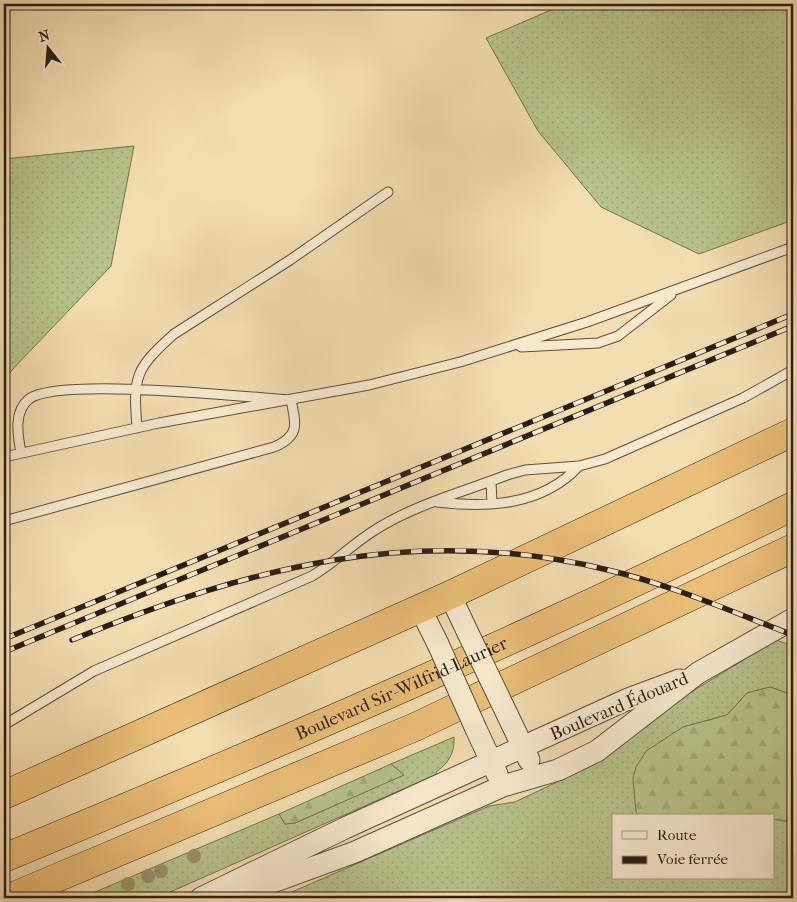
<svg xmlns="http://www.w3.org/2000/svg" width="797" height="902" viewBox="0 0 797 902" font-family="'IM FELL French Canon',serif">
<defs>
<pattern id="grass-dots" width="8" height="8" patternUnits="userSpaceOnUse" patternTransform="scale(1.25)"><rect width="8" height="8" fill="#b8c28e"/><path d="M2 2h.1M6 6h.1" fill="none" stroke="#9ea67a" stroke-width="1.8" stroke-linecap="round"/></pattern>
<pattern id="forest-firs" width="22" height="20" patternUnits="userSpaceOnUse" patternTransform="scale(1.25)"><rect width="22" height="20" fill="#b8c28e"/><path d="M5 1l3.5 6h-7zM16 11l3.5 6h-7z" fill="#9ea67a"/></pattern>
</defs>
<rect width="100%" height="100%" fill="#f4ddb1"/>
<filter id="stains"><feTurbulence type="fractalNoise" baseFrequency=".004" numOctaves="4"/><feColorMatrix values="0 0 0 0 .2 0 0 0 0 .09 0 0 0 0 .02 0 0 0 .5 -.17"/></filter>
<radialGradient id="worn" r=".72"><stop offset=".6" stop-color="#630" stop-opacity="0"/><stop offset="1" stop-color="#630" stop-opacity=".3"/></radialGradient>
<!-- grass -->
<path fill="url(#grass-dots)" stroke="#727052" d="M565,4H793V220L699,254L601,207L538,131L486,38Z
M134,146L111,266L11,371L4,385V159Z
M776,640L793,646V695L770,687L747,693L727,715L683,727L636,812L640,816H613V878H773V819L793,822V898H278L489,806L515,802L597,763L667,707Z
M454,737C455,752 449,763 436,772L437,774L168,893L155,898H81L279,814L285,824L295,823L403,775L391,764Z"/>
<!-- forest -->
<path fill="url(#forest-firs)" stroke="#727052" d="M770,687L793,695V822L773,819V816H640L636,812L633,778L636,767L646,751L683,727L727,715L747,693Z
M391,764L404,775L295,823L285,824L279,814Z"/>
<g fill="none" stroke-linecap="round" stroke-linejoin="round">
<!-- service casing -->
<g stroke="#5d4d3c" stroke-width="11">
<path id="service" d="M521,347L598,343L618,336L671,295
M137,428C133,376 135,369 174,334L290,260L388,192
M4,457L159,423L369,385L460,362L587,322L793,247
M491,481L492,504
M437,502C487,508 542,506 579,466
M4,521L274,447C300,436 296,424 291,400C246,397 58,377 29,399C13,412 18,436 21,453
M4,725L94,671L312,576C336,562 352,544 375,530C414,505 463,492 507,475L525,470L579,466L605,459L743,398L793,370"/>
</g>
<!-- tertiary casing -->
<g stroke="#5d4d3c" stroke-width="23">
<path id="tertiary" d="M450,595L467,631
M420,608L438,644
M507,714L529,760
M476,729L497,774
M201,898L345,828L628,699L679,680
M229,898L355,852L503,786L558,770L597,751L698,673L793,619"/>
</g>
<!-- motorway casing -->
<g stroke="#2b1d15" stroke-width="29">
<g id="motorway">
<path d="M4,795L450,595L793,432"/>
<path id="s1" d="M4,858C270,748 535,634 793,506"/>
<path d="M9,898L415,727L793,548"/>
</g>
</g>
<!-- service -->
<use href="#service" stroke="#f8e9cc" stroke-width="9"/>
<!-- tertiary -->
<use href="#tertiary" stroke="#f8e9cc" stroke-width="21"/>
<!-- motorway -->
<use href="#motorway" stroke="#eabe78" stroke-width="28"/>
<!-- rail casing -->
<g stroke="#2b1d15" stroke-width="5.5">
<path id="rail" d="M4,639L793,314
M72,640C250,567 416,523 608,570C672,585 732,612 793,635
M4,652L793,326"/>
</g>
<!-- rail -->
<use href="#rail" stroke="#f8e9cc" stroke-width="4" stroke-dasharray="11" stroke-linecap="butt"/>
<!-- tertiary-bridge casing -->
<g stroke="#5d4d3c" stroke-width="23" stroke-linecap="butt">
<path id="tertiary-bridge" d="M467,631L507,714
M438,644L476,729"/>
</g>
<!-- tertiary-bridge -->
<use href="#tertiary-bridge" stroke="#f8e9cc" stroke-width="21"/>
</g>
<!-- trees -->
<g fill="#9d8f6f">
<circle cx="194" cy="856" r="7"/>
<circle cx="161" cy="871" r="7"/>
<circle cx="148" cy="876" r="7"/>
<circle cx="128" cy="884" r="7"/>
</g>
<g text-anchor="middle" stroke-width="4" stroke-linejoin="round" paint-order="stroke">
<!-- street labels -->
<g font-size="18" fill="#2b1d15" stroke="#f8e9cc">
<text dy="6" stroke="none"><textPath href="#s1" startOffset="432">Boulevard Sir-Wilfrid-Laurier</textPath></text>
<text transform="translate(619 706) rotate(-23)" y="6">Boulevard Édouard</text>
</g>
</g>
<!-- margin -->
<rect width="797" height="902" fill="none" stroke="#f4ddb1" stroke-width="20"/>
<rect x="5" y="5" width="787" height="892" fill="none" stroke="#2b1d15" stroke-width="2.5"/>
<rect x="10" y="10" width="777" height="882" fill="none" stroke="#2b1d15"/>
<!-- legend -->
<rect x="612" y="814" width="162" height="65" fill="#f8e9cc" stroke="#a69783"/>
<rect x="622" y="831" width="25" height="8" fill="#f8e9cc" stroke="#a69783"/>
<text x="657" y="840" font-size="15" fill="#2b1d15">Route</text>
<rect x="622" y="856" width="25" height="8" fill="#2b1d15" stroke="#a69783"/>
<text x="657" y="864" font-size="15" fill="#2b1d15">Voie ferrée</text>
<!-- north arrow -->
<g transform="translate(48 48) rotate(343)" stroke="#f8e9cc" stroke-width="4" paint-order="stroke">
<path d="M0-4L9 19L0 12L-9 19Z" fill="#2b1d15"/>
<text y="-8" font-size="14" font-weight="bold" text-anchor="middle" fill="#2b1d15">N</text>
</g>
<rect width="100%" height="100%" filter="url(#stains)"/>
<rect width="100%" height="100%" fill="url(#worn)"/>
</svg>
